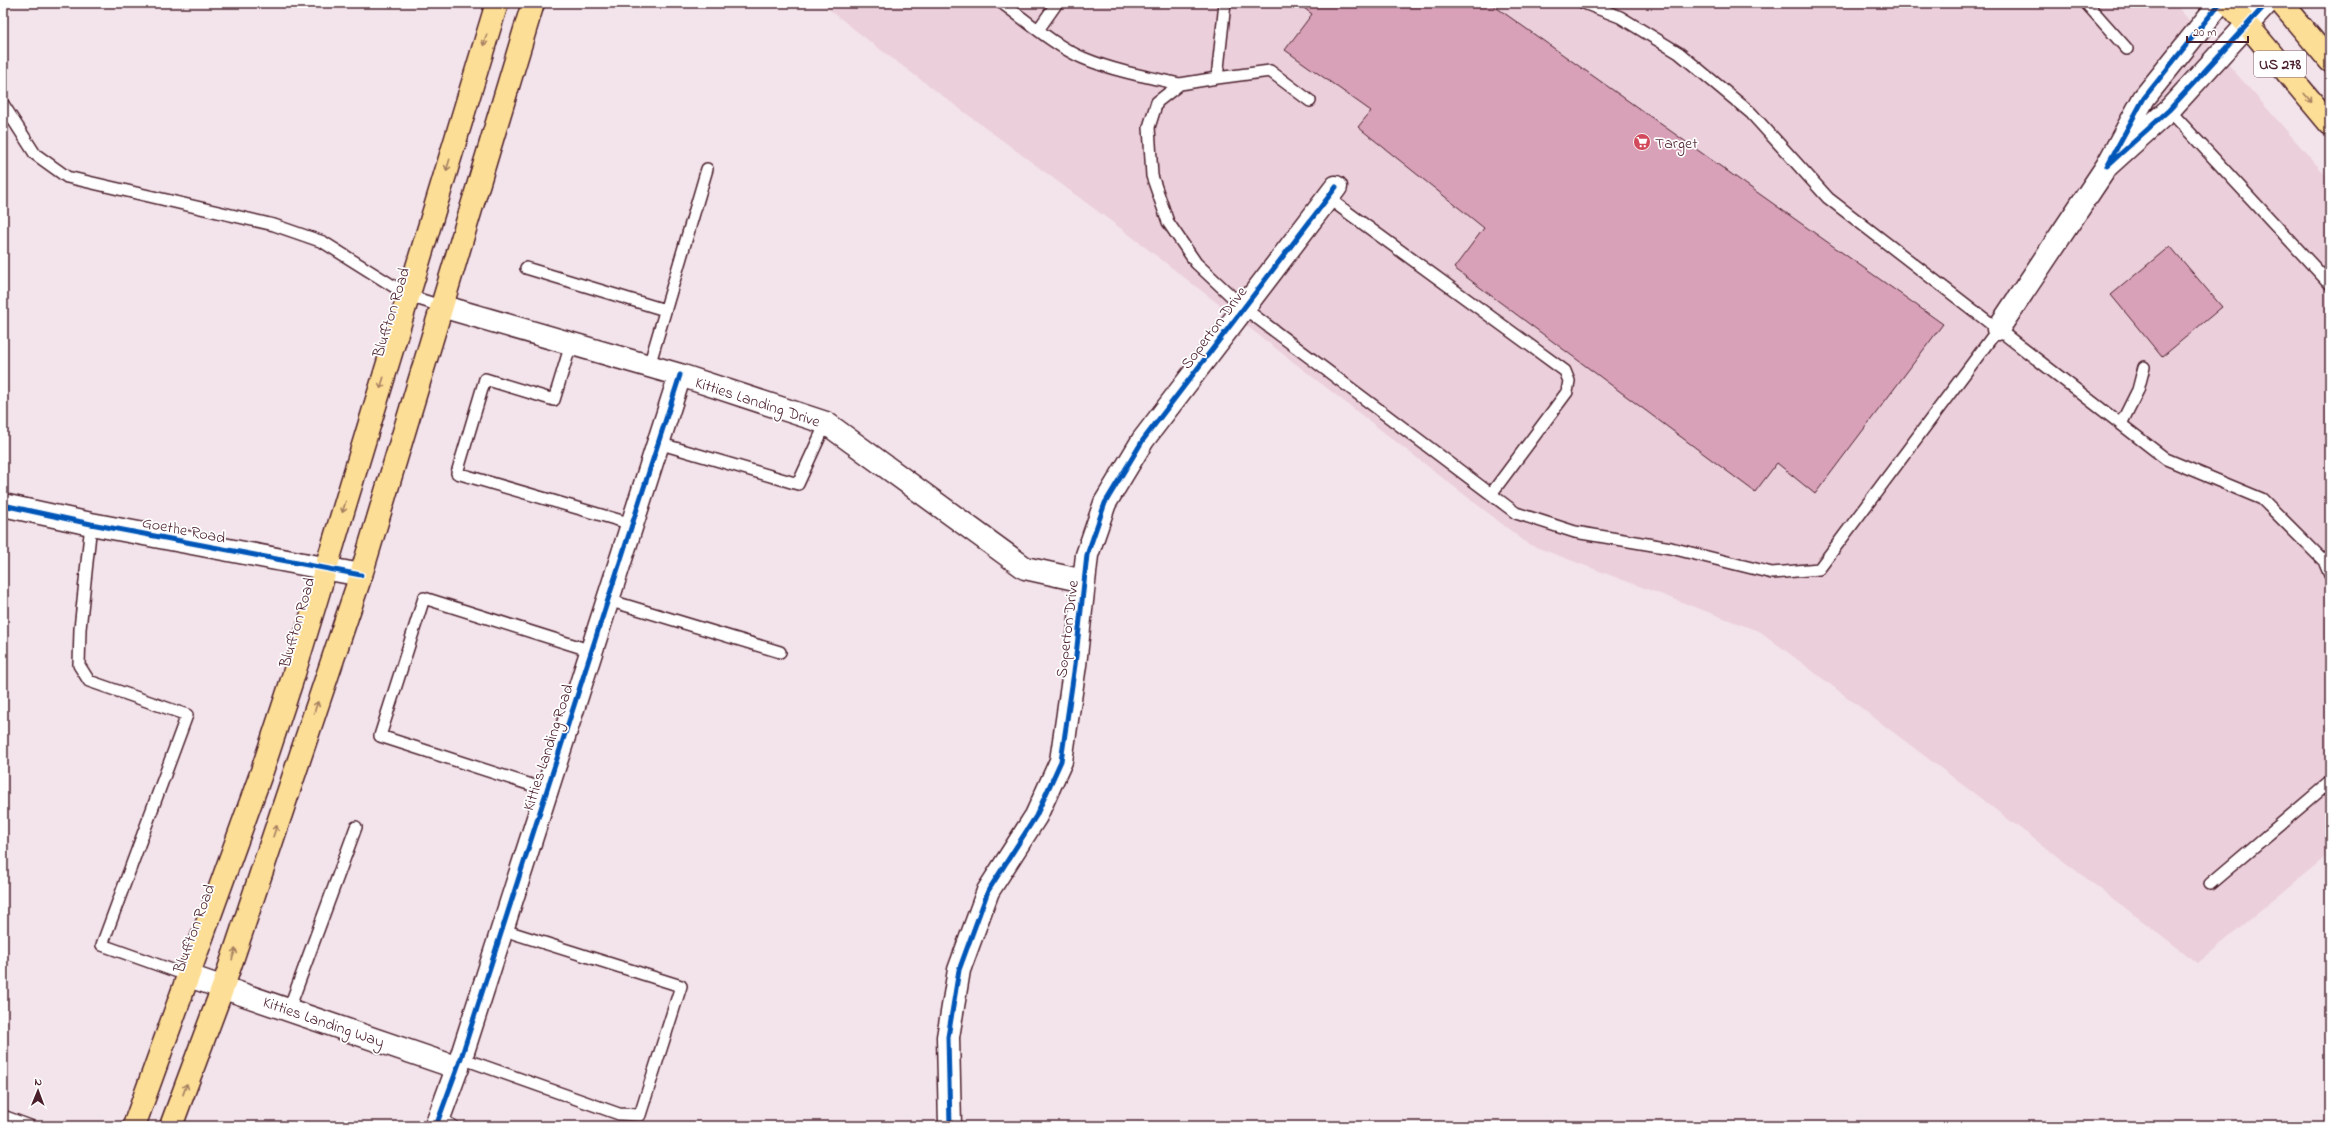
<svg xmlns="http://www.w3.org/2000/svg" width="2333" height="1129" viewBox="0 0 2333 1129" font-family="'Indie Flower',sans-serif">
<rect width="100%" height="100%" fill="#f3e3ea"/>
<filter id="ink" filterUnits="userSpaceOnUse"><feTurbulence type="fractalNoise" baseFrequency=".025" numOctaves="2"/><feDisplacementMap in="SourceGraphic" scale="8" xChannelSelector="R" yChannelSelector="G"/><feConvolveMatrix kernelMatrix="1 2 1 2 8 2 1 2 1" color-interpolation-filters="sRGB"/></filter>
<g filter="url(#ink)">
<!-- built -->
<path fill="#ebcfdb" d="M821,3H2174L2330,180V853L2198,963L1761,632L1528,544L1131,236L873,44Z"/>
<!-- building -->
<path fill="#d8a1b8" stroke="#4a1f2b" d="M1297,3H1490L1943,324L1815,494L1777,463L1755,492L1454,268L1484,228L1358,127L1371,111L1285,50L1312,14Z
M2170,246L2222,307L2162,357L2111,295Z"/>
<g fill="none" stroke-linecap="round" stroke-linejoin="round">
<!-- lane casing -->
<g stroke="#4a1f2b" stroke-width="14">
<path id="lane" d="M1002,3C1027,21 1055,46 1083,58C1114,71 1147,77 1180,84
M1225,3L1217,78L1180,84L1157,102L1149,127L1152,176L1168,222L1196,263L1244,308L1516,513L1575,532L1671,548L1772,573L1819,569L1998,329
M1584,3L1620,17L1679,53L1751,113L1828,198L2166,459L2262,499L2324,561L2330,575
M2086,3L2127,49
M1038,30L1057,3
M1217,78L1270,71L1310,101
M3,104L35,154L67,177L274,225L323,242L409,296L441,306
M2169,110L2330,284
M1328,198L1565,371L1569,381L1567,392L1491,494
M526,268L665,310
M571,344L554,400L485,379L457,473L632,524
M649,366L707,169
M2121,424L2138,390L2144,367
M658,443L798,484L826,423
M91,524L80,629L79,665L89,681L187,715L102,945L189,976
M608,600L780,652
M547,790L380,736L424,598L592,651
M2210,884L2330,782
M289,1009L356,827
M461,1058L619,1114L640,1115L681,986L503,930
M3,1116L30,1126
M439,1119L453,1126"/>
</g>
<!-- street casing -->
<g stroke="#4a1f2b" stroke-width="25">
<path id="street" d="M2220,3L2144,98L2107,166L2169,110L2267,3
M441,306L680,375L826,423L1025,568L1084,581
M1998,329L2107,166
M3,505L91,524L361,575
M189,976L458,1068
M436,1126L461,1058L680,375
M950,1126L948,1037L959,970L988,891L1036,816L1061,761L1075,665L1087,555L1105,503L1143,440L1336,187"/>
</g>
<!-- primary casing -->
<g stroke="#4a1f2b" stroke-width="25">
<path id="primary" d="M134,1126L262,771L292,680L497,3
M171,1126L223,987L361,575L533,3"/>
</g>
<!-- highway casing -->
<g stroke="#4a1f2b" stroke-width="25">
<path id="highway" d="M2229,3L2330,124
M2281,3L2330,61"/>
</g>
<!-- lane -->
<use href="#lane" stroke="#fff" stroke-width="11"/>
<!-- street -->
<use href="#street" stroke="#fff" stroke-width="22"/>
<!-- primary -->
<use href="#primary" stroke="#fdde96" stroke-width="22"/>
<!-- highway -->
<use href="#highway" stroke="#fdde96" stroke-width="22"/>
<!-- cycleway casing -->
<g stroke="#fff" stroke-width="8">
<path id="cycleway" d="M2220,3L2144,98L2107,166L2169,110L2267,3
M3,505L91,524L361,575
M436,1126L461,1058L680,375
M950,1126L948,1037L959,970L988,891L1036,816L1061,761L1075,665L1087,555L1105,503L1143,440L1336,187"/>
</g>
<!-- cycleway -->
<use href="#cycleway" stroke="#0057b8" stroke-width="5"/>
</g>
<!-- one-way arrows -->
<defs><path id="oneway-shaft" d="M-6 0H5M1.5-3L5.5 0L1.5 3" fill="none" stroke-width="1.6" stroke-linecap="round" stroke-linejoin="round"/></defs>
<g stroke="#a47e60">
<use href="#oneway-shaft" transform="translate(485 40) rotate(107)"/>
<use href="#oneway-shaft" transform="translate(2308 98) rotate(50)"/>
<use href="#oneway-shaft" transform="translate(448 165) rotate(107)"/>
<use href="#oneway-shaft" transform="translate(382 383) rotate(107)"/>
<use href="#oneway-shaft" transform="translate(344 507) rotate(107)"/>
<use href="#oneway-shaft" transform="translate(316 707) rotate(-71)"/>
<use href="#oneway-shaft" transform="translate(275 831) rotate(-71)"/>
<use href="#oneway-shaft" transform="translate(234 954) rotate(-71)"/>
<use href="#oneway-shaft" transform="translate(185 1089) rotate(-70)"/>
</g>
</g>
<!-- icons -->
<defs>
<g id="supermarket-disc" transform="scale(0.9)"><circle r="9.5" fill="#d1495b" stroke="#fff"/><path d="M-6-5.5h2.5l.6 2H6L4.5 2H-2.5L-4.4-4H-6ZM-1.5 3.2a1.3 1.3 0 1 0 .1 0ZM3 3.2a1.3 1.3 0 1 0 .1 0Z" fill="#fff"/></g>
</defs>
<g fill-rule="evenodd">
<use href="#supermarket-disc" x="1642" y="142"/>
</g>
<g text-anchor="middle" stroke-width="3.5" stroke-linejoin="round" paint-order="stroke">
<!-- shield labels -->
<rect fill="#fff" stroke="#80626b" stroke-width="1" x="2254" y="51" width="52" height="26" rx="3"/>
<g font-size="15" font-weight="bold" fill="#4a1f2b">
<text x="2280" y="69">US 278</text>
</g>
<!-- poi labels -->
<g font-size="16" fill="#4a1f2b" stroke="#fff" text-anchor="start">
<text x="1655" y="148">Target</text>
</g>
<!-- street labels -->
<g font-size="16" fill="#4a1f2b" stroke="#fff">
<text transform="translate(390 312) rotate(-73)" y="6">Bluffton Road</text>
<text transform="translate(1213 327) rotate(-53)" y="6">Soperton Drive</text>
<text transform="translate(758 401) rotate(18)" y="6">Kitties Landing Drive</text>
<text transform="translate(184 529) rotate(11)" y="6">Goethe Road</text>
<text transform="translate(296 622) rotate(-74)" y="6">Bluffton Road</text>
<text transform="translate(1066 629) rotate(-83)" y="6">Soperton Drive</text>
<text transform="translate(547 747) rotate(-72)" y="6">Kitties Landing Road</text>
<text transform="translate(193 928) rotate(-70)" y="6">Bluffton Road</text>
<text transform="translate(324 1021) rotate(19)" y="6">Kitties Landing Way</text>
</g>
</g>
<!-- margin -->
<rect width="2333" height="1129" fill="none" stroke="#fff" stroke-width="16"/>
<rect x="8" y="8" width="2317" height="1113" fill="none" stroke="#4a1f2b" stroke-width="1.5" filter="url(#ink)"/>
<!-- north arrow -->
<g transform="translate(38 1091) rotate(1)" stroke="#ffffff" stroke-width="3" paint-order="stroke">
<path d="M0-3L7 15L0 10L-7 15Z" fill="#4a1f2b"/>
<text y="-6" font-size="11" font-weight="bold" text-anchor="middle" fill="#4a1f2b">N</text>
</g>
<!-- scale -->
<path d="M2187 36v6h61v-6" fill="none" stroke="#4a1f2b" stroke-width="2"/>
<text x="2193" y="36" font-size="12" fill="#4a1f2b" stroke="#ffffff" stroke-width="3" paint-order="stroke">20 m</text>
</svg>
